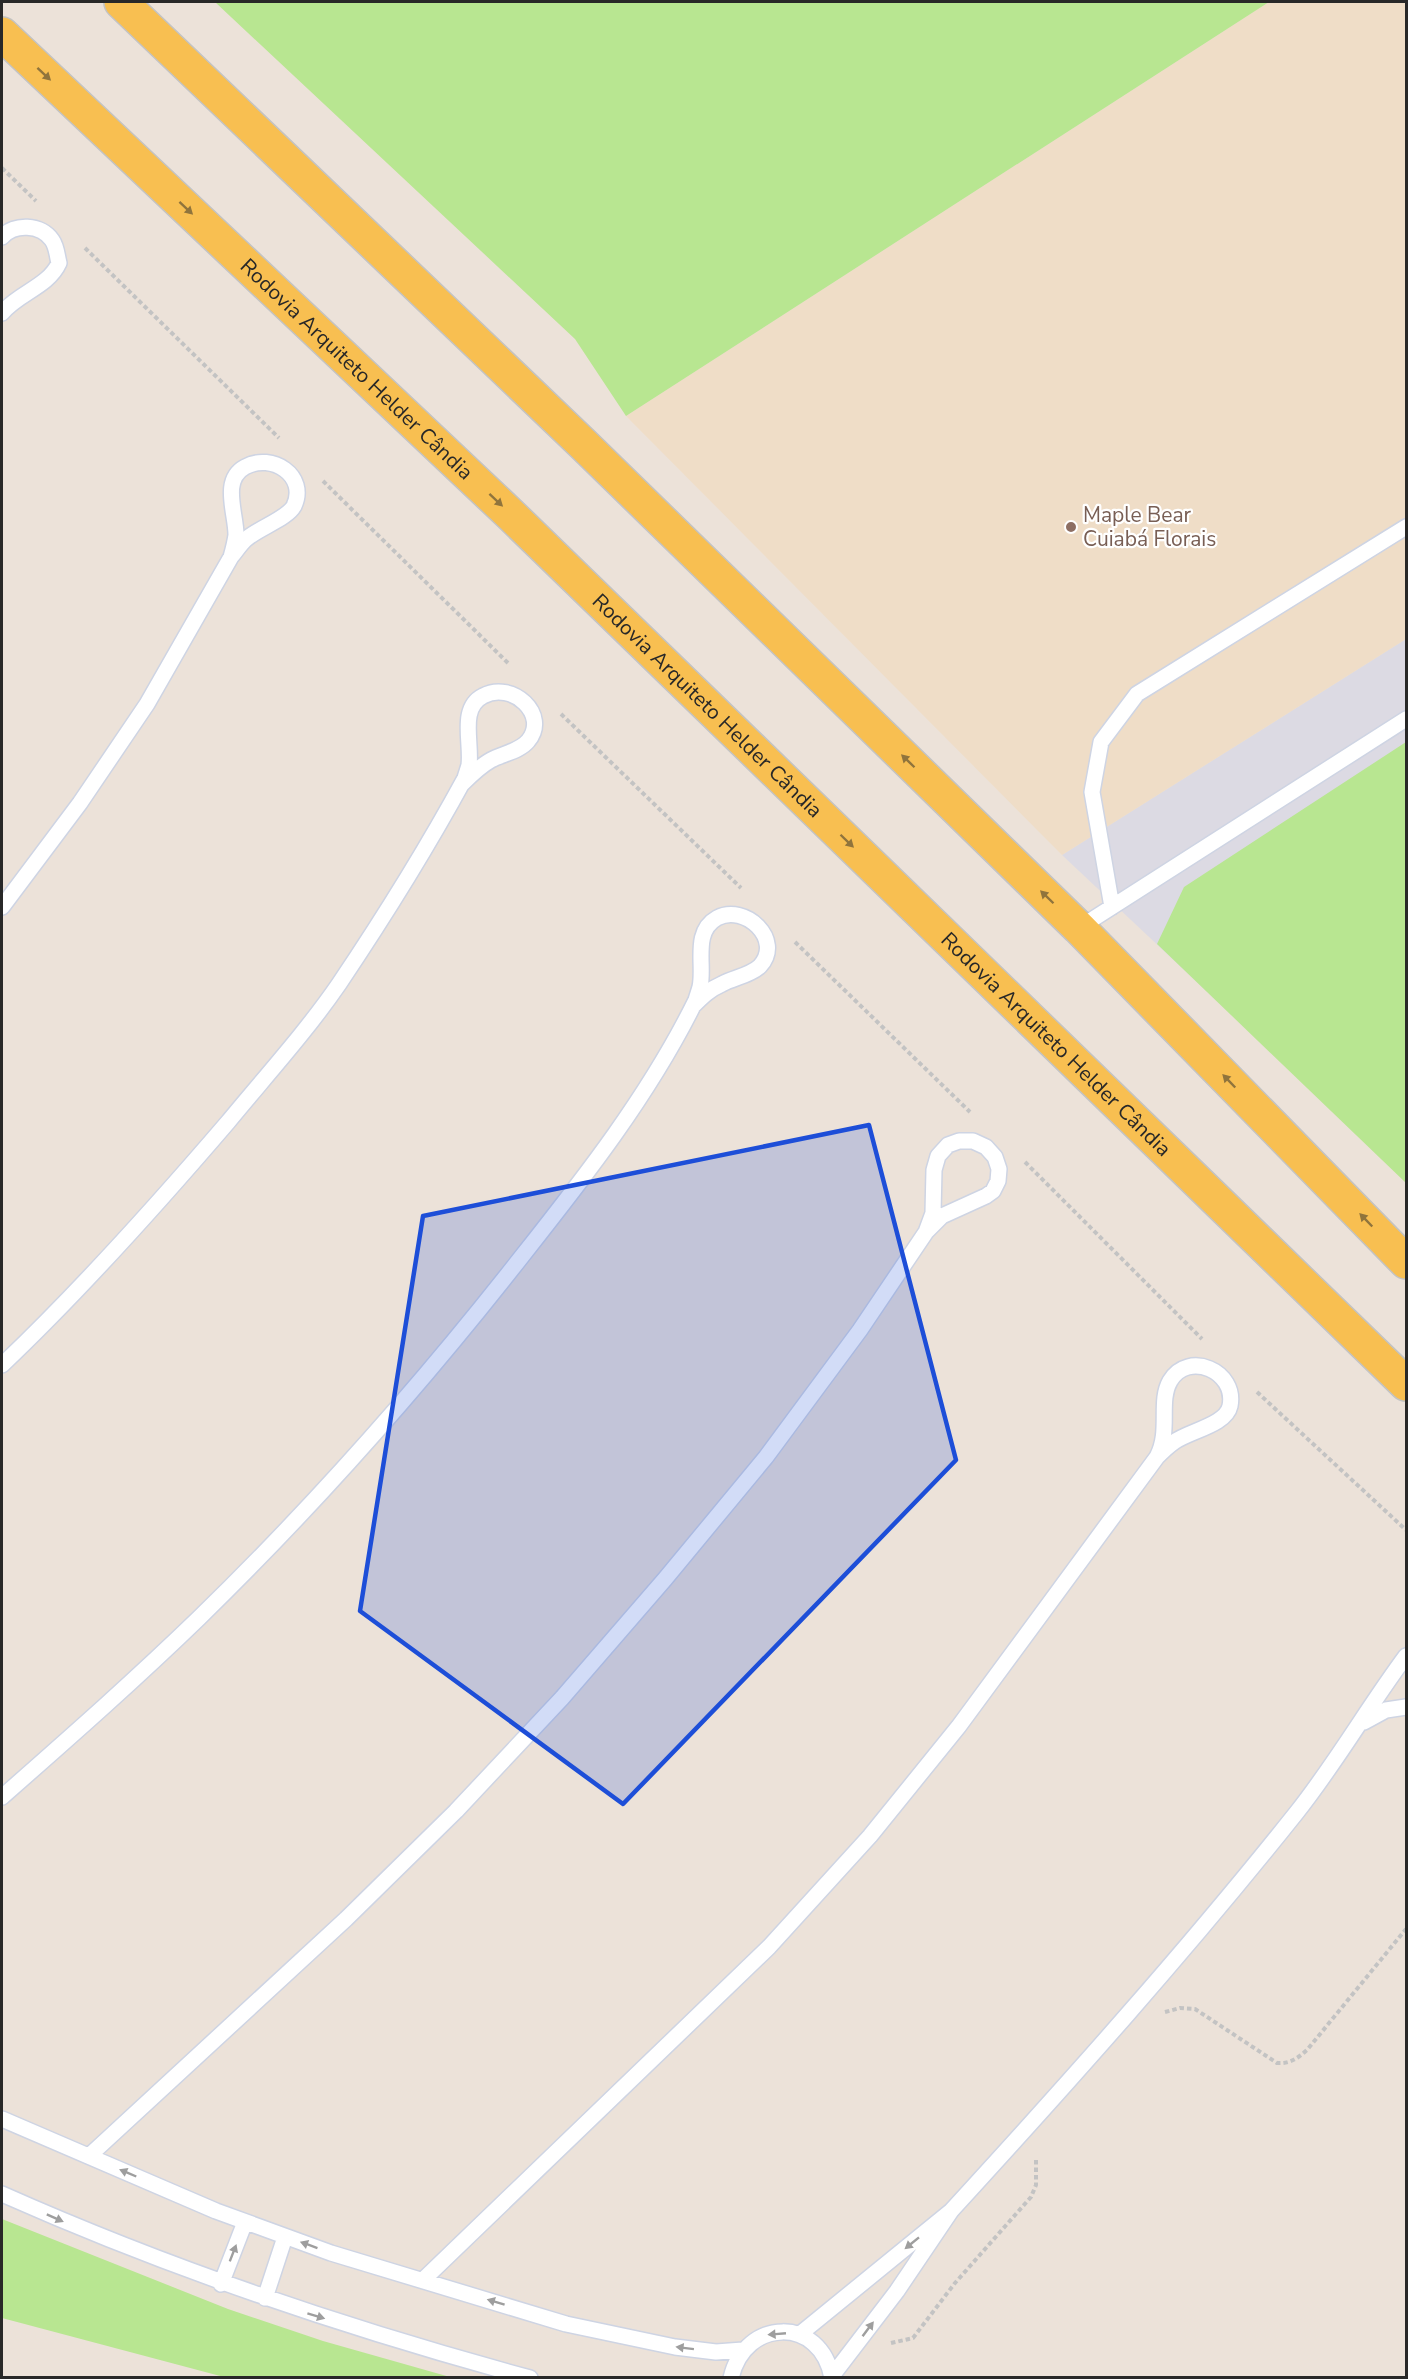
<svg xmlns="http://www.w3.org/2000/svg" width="1408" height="2379" viewBox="0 0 1408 2379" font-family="'Nunito Sans',sans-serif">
<rect width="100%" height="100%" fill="#ece2d9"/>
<!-- industrial -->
<path fill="#dcdae3" d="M1406,639V1179L1062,855Z"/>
<!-- education -->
<path fill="#efddc7" d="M1269,2H1406V639L1062,855L626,416Z"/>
<!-- green -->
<path fill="#b8e691" d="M215,2H1269L626,416L575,339Z
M1406,742V1183L1157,944L1184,887Z
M2,2219L228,2309L323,2341L450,2377H224L2,2318Z"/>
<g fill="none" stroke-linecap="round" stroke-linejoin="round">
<!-- lane casing -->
<g stroke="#ced4e3" stroke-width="18">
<path id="lane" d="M2,237C14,223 41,224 52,240C57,247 57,256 59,263C48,287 18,293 2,313
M2,907L80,803L147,704L231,557C236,551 240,545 245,540C258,528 287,519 294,506C308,476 272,452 245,467C221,480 236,513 236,535C235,542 233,550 231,557
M1112,907L1092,792L1101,742L1137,694L1406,527
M1079,928L1406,719
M2,1365C82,1289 156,1206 228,1122C265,1077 306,1032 339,984C384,917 427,848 465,778C466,774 468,769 469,765C472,743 459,708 483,696C512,680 550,715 528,741C520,751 502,754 491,760C480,766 471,775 462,784
M1364,1722L1386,1710L1406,1707
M2,1797C69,1738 135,1680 199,1618C314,1506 420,1386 519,1260C584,1178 650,1094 696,1000C697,996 699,991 700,987C705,965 692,932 717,918C745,903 784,940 760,966C751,975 733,978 722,984C710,989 702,997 693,1006
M2,2119L216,2211L331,2253L566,2324L675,2347L716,2352L743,2350
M89,2156L346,1919L456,1811L562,1698L665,1579L766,1457L860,1330L926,1232L942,1216L986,1196L993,1191L998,1181L999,1169L995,1157L986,1147L973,1141H959L948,1145L938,1156L934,1170L933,1213L926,1232
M2,2194C173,2270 349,2329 530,2378
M951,2211C1070,2081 1187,1950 1297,1812C1336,1763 1368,1707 1406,1656
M423,2280L769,1947L870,1836L959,1726L1157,1457C1171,1431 1158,1402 1170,1381C1188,1350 1237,1371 1230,1406C1226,1425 1189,1431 1174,1442C1168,1446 1162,1452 1157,1457
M221,2284L245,2222
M265,2298L285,2237
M800,2334L951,2211L897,2291L832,2376
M731,2378C745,2317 821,2316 832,2378"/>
</g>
<!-- primary casing -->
<g stroke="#c3c3c3" stroke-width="36">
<g id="primary">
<path d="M121,2L583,444L1079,928L1406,1262"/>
<path id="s1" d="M2,34L510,514L1406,1384"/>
</g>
</g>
<!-- path -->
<path stroke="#c3c3c3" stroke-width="4" stroke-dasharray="4.5 3" stroke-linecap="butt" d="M2,168L36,201
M85,248L279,438
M323,481L510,665
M561,714L741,888
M795,942L970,1112
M1025,1162L1202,1339
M1257,1392L1406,1530
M1165,2012L1180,2008L1195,2009L1277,2063C1290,2064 1298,2058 1307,2050L1406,1929
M891,2343L913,2338L955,2283L1031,2197L1036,2185V2160"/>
<!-- lane -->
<use href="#lane" stroke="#fff" stroke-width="15"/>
<!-- primary -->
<use href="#primary" stroke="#f8bf51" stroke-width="33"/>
</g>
<!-- one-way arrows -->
<defs><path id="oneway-solid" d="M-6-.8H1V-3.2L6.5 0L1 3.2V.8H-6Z" transform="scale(1.5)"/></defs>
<g fill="#90743c">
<use href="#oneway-solid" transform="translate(44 74) rotate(43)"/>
<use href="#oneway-solid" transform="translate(186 208) rotate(43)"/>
<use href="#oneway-solid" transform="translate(496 500) rotate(43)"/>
<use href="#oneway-solid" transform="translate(908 761) rotate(-136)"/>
<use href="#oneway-solid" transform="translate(847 841) rotate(44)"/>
<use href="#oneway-solid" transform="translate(1047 897) rotate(-136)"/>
<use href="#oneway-solid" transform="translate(1229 1081) rotate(-134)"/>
<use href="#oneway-solid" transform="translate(1366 1220) rotate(-134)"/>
</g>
<g fill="#9e9e9e">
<use href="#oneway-solid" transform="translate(128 2173) rotate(-157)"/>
<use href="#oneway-solid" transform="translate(55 2218) rotate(24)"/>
<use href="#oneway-solid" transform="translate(912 2243) rotate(141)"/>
<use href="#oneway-solid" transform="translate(309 2245) rotate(-160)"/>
<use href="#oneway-solid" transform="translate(233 2253) rotate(-69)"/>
<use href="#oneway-solid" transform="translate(496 2302) rotate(-163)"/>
<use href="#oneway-solid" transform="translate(316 2316) rotate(17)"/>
<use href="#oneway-solid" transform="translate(868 2329) rotate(-53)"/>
<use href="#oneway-solid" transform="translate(777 2334) rotate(175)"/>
<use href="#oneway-solid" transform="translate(685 2348) rotate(-173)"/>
</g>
<!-- marked area -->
<path fill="#1d4ed8" fill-opacity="0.2" stroke="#1d4ed8" stroke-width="4.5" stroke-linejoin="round" d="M869,1125L956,1460L623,1804L360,1611L423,1216Z"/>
<!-- markers -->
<circle fill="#8d6e63" stroke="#fff" stroke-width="2" cx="1071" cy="527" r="6"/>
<g text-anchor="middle" stroke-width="4.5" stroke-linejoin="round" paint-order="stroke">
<!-- street labels -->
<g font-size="21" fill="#282828" stroke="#fff">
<text dy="7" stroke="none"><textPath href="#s1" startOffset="488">Rodovia Arquiteto Helder Cândia</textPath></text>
<text dy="7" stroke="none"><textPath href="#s1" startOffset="974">Rodovia Arquiteto Helder Cândia</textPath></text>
<text dy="7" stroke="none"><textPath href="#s1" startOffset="1460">Rodovia Arquiteto Helder Cândia</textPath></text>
</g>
<!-- education labels -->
<g font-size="21" fill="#785e54" stroke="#fff" text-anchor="start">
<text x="1083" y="522">Maple Bear<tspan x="1083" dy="24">Cuiabá Florais</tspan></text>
</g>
</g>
<!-- border -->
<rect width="1408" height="2379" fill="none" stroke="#282828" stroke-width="6"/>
</svg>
